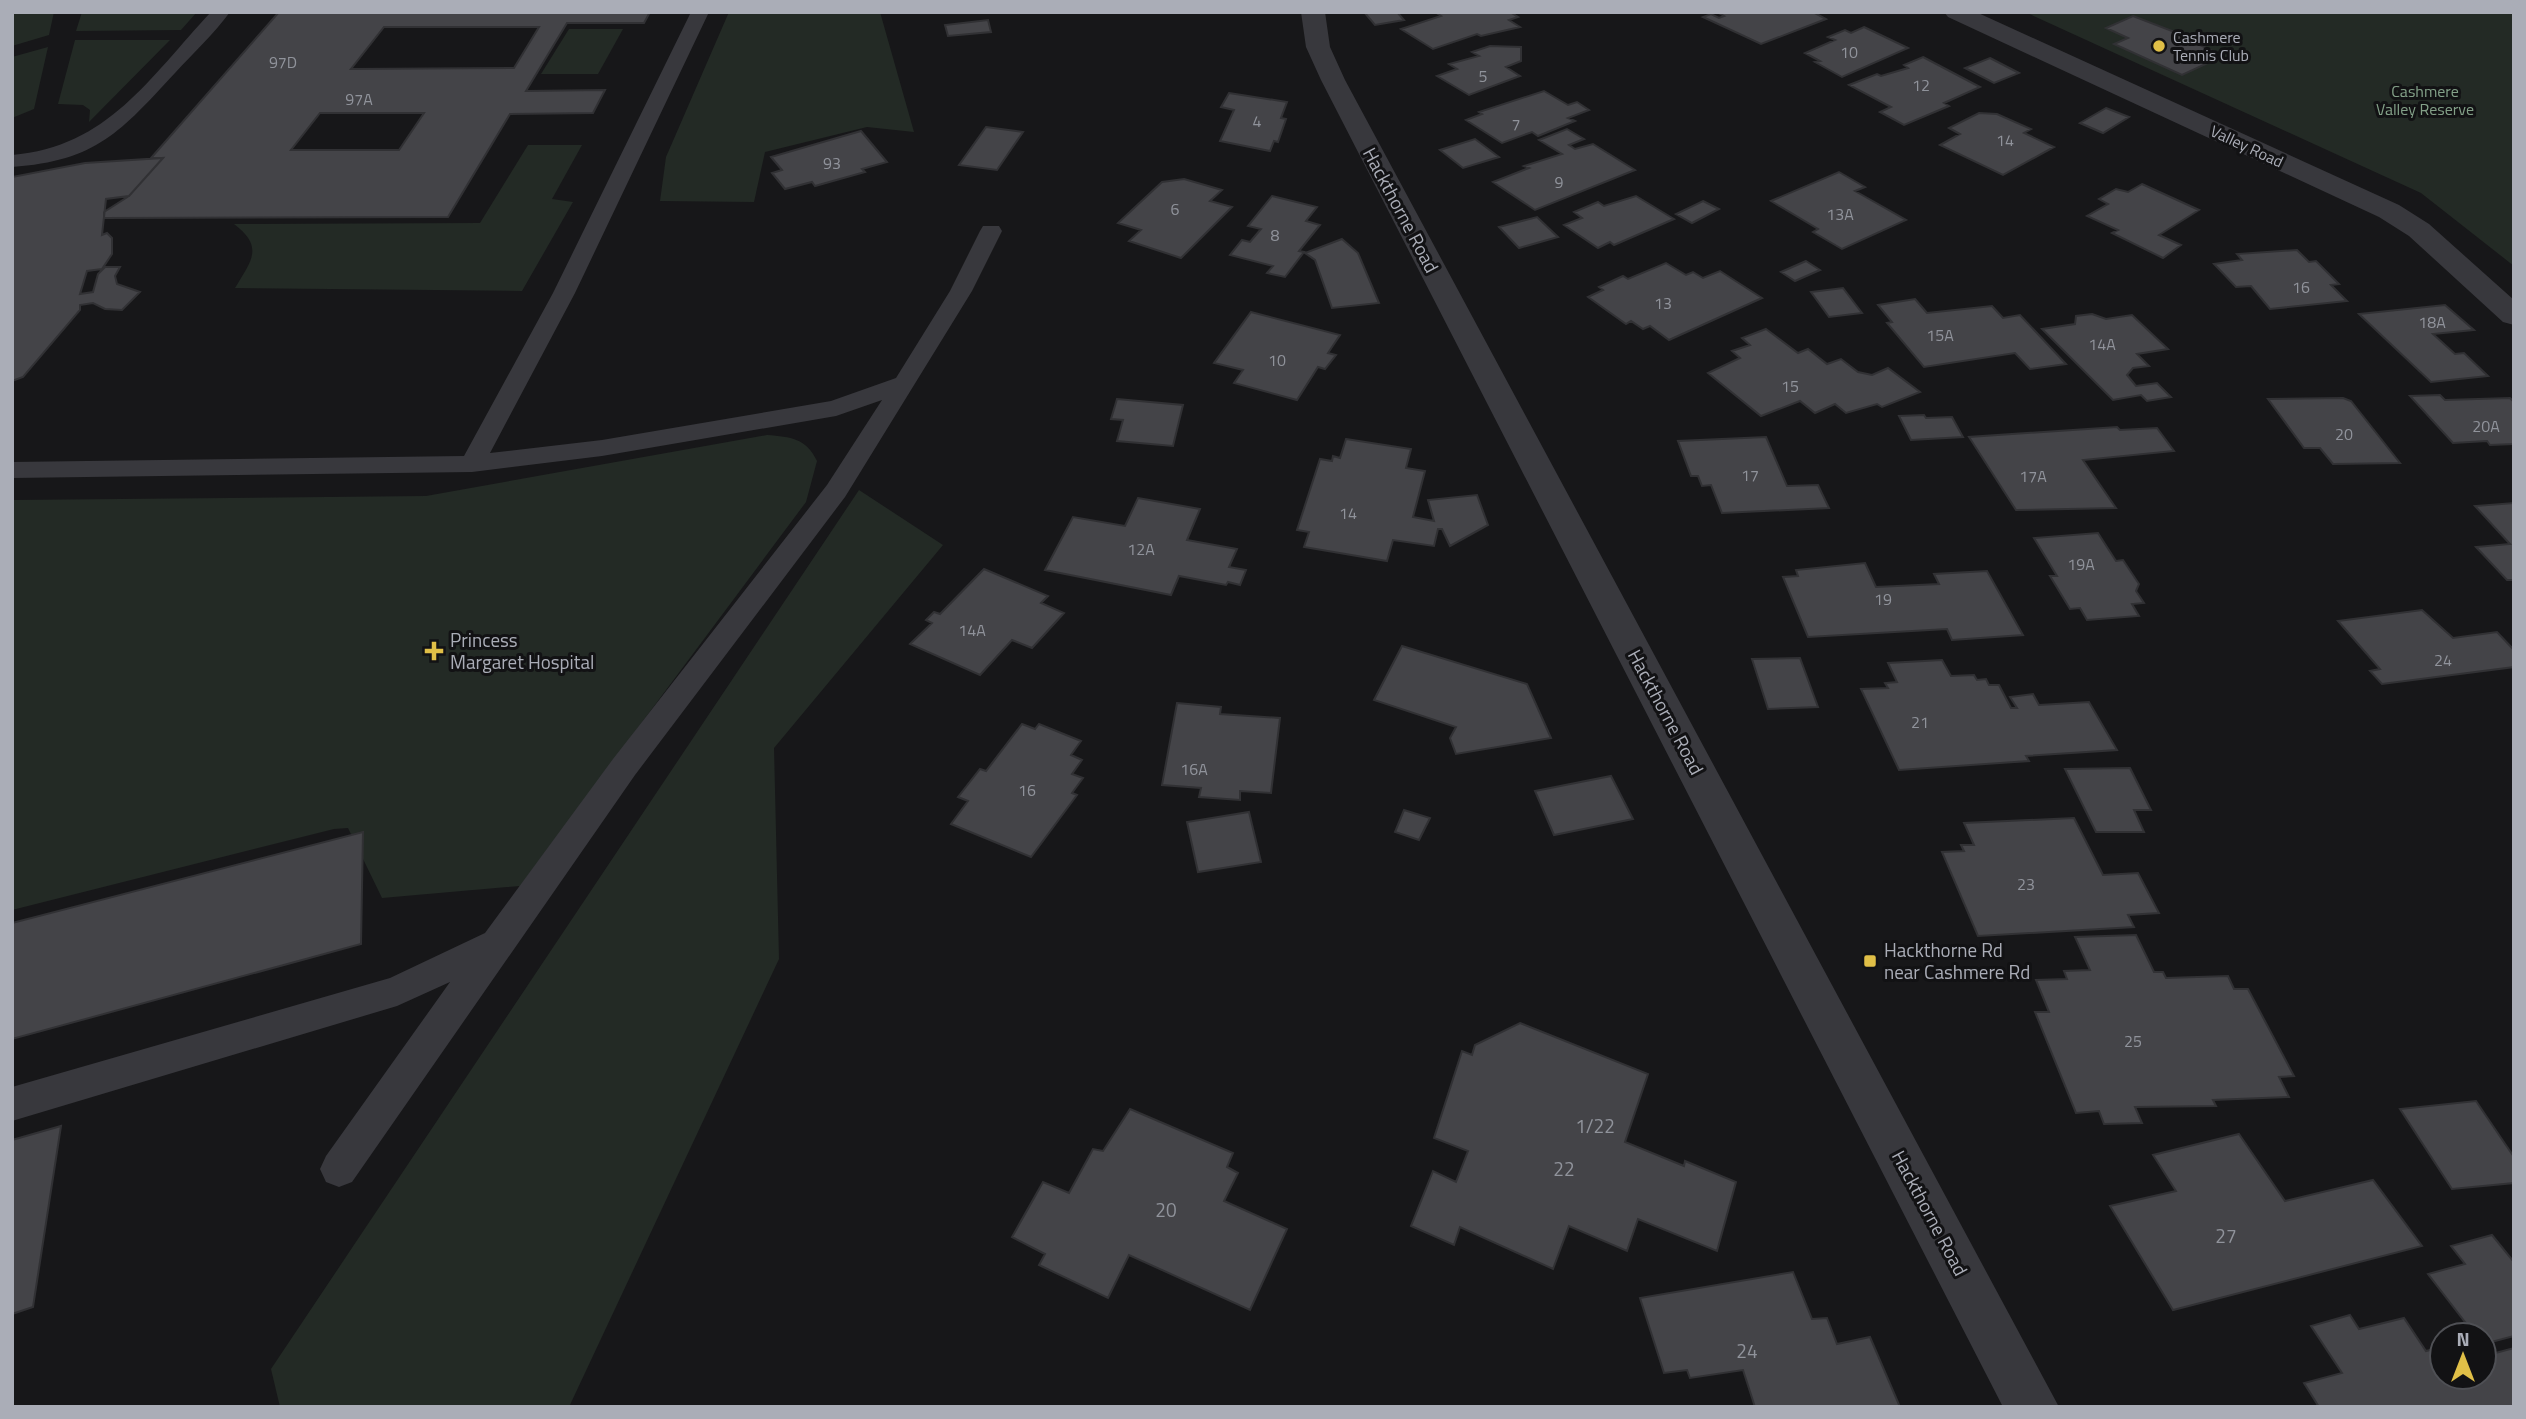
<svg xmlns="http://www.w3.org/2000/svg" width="2526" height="1419" viewBox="0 0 2526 1419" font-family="'Titillium Web',sans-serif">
<rect width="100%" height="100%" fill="#171719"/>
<!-- green -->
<path fill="#232a25" d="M12,12H54L49,35L12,46Z
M82,12H197L181,30L76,31Z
M729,12H880L914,132L867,127L765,152L754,202L660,201L666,157Z
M2025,12H2514V266L2421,193Z
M569,29H623L598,74H541Z
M75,40H170L89,122L90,110L83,105L58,104Z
M48,47L34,109L12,118V57Z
M528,145H582L552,199L573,202L522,291L235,288C252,260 264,247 234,224L480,223Z
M767,435C791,437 806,438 817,461L806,502L520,886L382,898L348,828L334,829L12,910V500L426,496Z
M859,490L943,545L774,748L779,959L569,1407H280L271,1369Z"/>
<!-- building -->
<path fill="#444448" stroke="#313134" stroke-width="2" fill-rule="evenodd" d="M279,12H650L644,23H567L526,91L605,90L593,113L510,114L448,217L104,218V212L129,196L163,158H151ZM384,27H539L514,68L351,69ZM320,113H424L399,150H291Z
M1364,12H1397L1404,20L1375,25Z
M1435,12H1510L1518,17L1509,20L1520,27L1481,36L1477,34L1433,49L1401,29L1441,16Z
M1717,12H1813L1826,19L1761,44L1703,17L1711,14L1719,18L1724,16Z
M2133,16L2206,44L2202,46L2223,56L2182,75L2114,44L2128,38L2106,28Z
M988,20L991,32L948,36L945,25Z
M1864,27L1908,48L1842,77L1815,62L1820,61L1805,53L1835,40L1828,37L1845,30L1851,33Z
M1490,46L1521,47V61L1506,67L1520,76L1469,95L1437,76L1457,69L1449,64L1479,56L1472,52Z
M1923,57L1980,87L1944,103L1949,106L1904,125L1880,112L1891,107L1849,85L1877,74L1881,76L1908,68L1904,65Z
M1990,58L2019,73L1994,83L1965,68Z
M1544,91L1568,105L1577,102L1589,110L1568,118L1575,121L1538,136L1532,132L1502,143L1466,120L1482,114L1479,112Z
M1229,93L1287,102L1281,118L1286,119L1278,142L1274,141L1270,151L1220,141L1234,110L1221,107Z
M2106,108L2129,117L2103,133L2080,123Z
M1979,113L1997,114L2031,129L2024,133L2054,147L2003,175L1940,145L1960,134L1949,128Z
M986,127L1023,132L997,170L959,165Z
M1567,129L1584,139L1569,145L1575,149L1593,144L1635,170L1535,210L1493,182L1529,168L1524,166L1562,154L1539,140Z
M861,131L887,162L862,169L865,172L815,186L812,182L785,189L772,173L782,170L771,157Z
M1475,139L1499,157L1463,168L1440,150Z
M163,158L129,196L106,199L102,235L107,233L112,238V254L102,269L87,271L80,294L93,292L98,274L105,267H120L115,276L117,284L140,292L122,310L105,309L93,303L80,305V310L23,377L12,381V177L85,163Z
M1839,172L1865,187L1855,191L1906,220L1842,249L1813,232L1818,229L1771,201Z
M1184,179L1222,190L1210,201L1232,207L1181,258L1129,241L1141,230L1118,223L1162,182Z
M2142,184L2199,210L2159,235L2181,245L2163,258L2112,233L2118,230L2087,216L2108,204L2099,199L2116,189L2128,192Z
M1272,196L1317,207L1306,221L1320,225L1299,251L1304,252L1285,277L1267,273L1273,266L1230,255L1242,240L1250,242L1261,229L1248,226Z
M1636,196L1674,219L1614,245L1610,242L1598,248L1564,225L1582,218L1574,212L1598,202L1604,206Z
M1703,201L1719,209L1692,223L1676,214Z
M1537,217L1558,237L1519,248L1499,227Z
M1342,239L1358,253L1379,303L1332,308L1315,260L1305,253Z
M2297,250L2309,262L2316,261L2339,284L2331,285L2347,301L2270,309L2251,286L2236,287L2214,264L2242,260L2237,254Z
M1806,261L1820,270L1795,281L1781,272Z
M1666,263L1686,275L1693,272L1703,278L1720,271L1762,298L1669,340L1650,326L1643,329L1631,321L1626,324L1588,297L1603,290L1599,287L1623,276L1628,279Z
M1843,288L1862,313L1829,317L1811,292Z
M1915,299L1927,313L1992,306L2003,318L2020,315L2066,364L2030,369L2015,353L1924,367L1887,323L1892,322L1878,305Z
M2445,305L2474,330L2433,334L2455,354L2464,353L2488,376L2431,382L2359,314Z
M1251,312L1340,335L1328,353L1336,355L1325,369L1318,367L1297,400L1234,383L1243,370L1214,363Z
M2092,314L2106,319L2132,315L2168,349L2137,354L2149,366L2133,368L2127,375L2136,386L2157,383L2171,397L2147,401L2141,395L2113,400L2042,329L2075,324L2076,316Z
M1766,329L1798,353L1808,349L1827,364L1841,359L1858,372L1872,375L1888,368L1920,392L1882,407L1877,404L1846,413L1835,404L1815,413L1800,401L1761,416L1708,373L1740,358L1732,351L1750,345L1742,338Z
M2440,395L2445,400L2510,398L2514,402V444L2490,445L2487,441L2453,443L2410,396Z
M2343,398L2351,401L2400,463L2333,464L2320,448H2304L2268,399Z
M1117,399L1183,405L1173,446L1117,441L1123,420L1111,419Z
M1924,415L1926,418L1952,417L1963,437L1911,440L1899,416Z
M2117,427L2120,430L2157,428L2174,451L2083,460L2116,508L2016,510L1969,437Z
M1766,437L1787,486L1818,485L1829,508L1722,513L1711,485L1702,486L1698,476H1691L1678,441Z
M1346,439L1411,449L1406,468L1425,471L1413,517L1434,521L1428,500L1477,495L1488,525L1450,546L1442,529H1438L1434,546L1393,540L1387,561L1304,547L1309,532L1297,530L1320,459L1332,461L1333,456L1340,458Z
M1138,498L1200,509L1187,540L1237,549L1229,567L1246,570L1240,585L1228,582L1226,585L1179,576L1171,595L1045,570L1073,517L1125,526Z
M2514,503V580H2507L2476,547L2510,544L2475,506Z
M2098,533L2116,561L2123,560L2139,584L2136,591L2144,603L2132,604L2139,616L2087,620L2080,608L2070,609L2050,576H2057L2034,538Z
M1865,563L1876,587L1939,584L1934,574L1987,571L2023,635L1952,640L1947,629L1808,637L1783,577L1798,576L1796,570Z
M984,569L1048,596L1041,603L1064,613L1032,648L1012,640L980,675L910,644L932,623L926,620L934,612L940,614Z
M2422,610L2453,638L2497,632L2514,650V667L2382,684L2370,671L2380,669L2338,621Z
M1402,646L1527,684L1551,738L1456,754L1450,738L1456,727L1374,700Z
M1800,658L1818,707L1768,709L1752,659Z
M1942,660L1951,676L1974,675L1977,680L1986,679L1989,685H1999L2011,708H2017L2010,697L2033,694L2039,705L2089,702L2117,750L2026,756L2029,761L1899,770L1861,689L1888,688L1885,683L1897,682L1888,663Z
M1177,703L1221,707L1220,714L1280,718L1271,793L1240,791V800L1199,797L1201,788L1162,785Z
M1022,724L1035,729L1039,724L1081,741L1071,755L1082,760L1072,774L1083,778L1072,793L1077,795L1031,857L951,824L968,801L958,797L980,769L986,771Z
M2130,768L2151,810H2134L2144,832H2096L2065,769Z
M1611,776L1633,819L1554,835L1535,791Z
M1404,810L1430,818L1419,840L1395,832Z
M1249,812L1261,862L1198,872L1187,822Z
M2074,818L2103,875L2138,873L2159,913L2128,915L2134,927L1978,936L1942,852L1964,851L1961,845H1974L1964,823Z
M363,832L361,944L12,1039V923Z
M2136,935L2154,972H2163L2166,978L2228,976L2234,989H2248L2294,1076L2279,1077L2289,1097L2213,1100L2216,1106L2135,1107L2142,1123L2104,1124L2099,1111L2076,1113L2035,1012H2049L2036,980L2067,979L2064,971L2090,970L2075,937Z
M1520,1023L1648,1074L1625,1142L1684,1166L1685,1161L1736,1182L1717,1251L1638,1219L1627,1251L1569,1226L1553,1269L1460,1227L1454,1245L1411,1226L1433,1171L1456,1182L1468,1151L1434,1138L1462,1051L1472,1055L1475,1045Z
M2476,1101L2514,1157V1183L2452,1189L2400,1109Z
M1130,1109L1233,1153L1227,1167L1238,1173L1224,1201L1287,1229L1250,1310L1129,1255L1108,1298L1039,1265L1045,1254L1012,1237L1043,1182L1069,1193L1093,1149L1103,1151Z
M61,1126L33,1307L12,1314V1140Z
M2239,1134L2285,1201L2373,1180L2422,1246L2173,1310L2110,1206L2176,1191L2153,1155Z
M2492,1235L2514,1262V1336L2484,1344V1335H2475L2428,1274L2465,1264L2451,1246Z
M1793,1272L1812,1319L1827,1318L1837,1344L1870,1337L1900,1407H1755L1743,1370L1690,1378L1687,1370L1664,1373L1640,1298Z
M2350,1315L2359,1329L2404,1318L2426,1351L2442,1347V1377H2484V1356L2514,1348V1407H2319L2304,1383L2342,1373L2311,1326Z"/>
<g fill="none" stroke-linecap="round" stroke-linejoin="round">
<!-- service -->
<path fill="#38383d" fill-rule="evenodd" d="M211,12H230C214,34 193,53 175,73C121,131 97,161 12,167V155C108,147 150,77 211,12Z
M691,12H709L575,293L490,453L602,440L831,401L896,378L950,291L980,231L983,226H999L1002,231L972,291L845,497L635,775L352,1182L339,1187L326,1182L320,1169L326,1156L450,982L397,1006L12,1121V1087L390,978L485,933L613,759L827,485L882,400L836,416L602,456L472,472L12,478V462L464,456L553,293Z"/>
<!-- minor -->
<path fill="#38383d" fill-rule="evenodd" d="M1944,12H1976L2399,205L2429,224L2514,300V325L2503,322L2409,236L2379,217L1948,17Z"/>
<!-- tertiary -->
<path fill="#38383d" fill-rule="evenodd" d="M1301,12H1325L1330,47L1345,80L2059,1407H2003L1321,80L1306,47Z"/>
</g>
<!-- markers -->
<g fill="#e0bf47" stroke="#121214" stroke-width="2.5">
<circle cx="2159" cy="46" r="7"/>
<path d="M430.5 640.5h7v7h7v7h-7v7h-7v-7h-7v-7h7z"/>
<rect x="1863" y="954" width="14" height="14" rx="3.5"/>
</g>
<g text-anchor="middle" stroke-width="6" stroke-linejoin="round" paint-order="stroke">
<!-- far-poi labels -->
<g font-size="16" fill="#aaadb7" stroke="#121214" text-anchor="start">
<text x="2173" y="43">Cashmere<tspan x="2173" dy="18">Tennis Club</tspan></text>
</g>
<!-- number labels -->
<g font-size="16" fill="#90939b">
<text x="1849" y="58">10</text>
<text x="283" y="68">97D</text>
<text x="1483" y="82">5</text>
<text x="1921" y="91">12</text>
<text x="359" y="105">97A</text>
<text x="1257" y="127">4</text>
<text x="1516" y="130">7</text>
<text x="2005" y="146">14</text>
<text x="832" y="169">93</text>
<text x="1559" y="188">9</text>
<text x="1175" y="215">6</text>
<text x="1840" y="220">13A</text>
<text x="1275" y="241">8</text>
<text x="2301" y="293">16</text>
<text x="1663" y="309">13</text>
<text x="2432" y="328">18A</text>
<text x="1940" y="341">15A</text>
<text x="2102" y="350">14A</text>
<text x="1277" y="366">10</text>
<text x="1790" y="392">15</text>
<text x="2486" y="432">20A</text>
<text x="2344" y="440">20</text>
<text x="1750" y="481">17</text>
<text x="2033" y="482">17A</text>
<text x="1348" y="519">14</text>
<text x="1141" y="555">12A</text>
<text x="2081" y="570">19A</text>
<text x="1883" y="605">19</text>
<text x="972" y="636">14A</text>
<text x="2443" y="666">24</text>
<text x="1920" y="728">21</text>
<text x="1194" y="775">16A</text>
<text x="1027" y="796">16</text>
<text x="2026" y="890">23</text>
<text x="2133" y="1047">25</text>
</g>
<!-- far-park labels -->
<g font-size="16" fill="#83a088" stroke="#121214">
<text x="2425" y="97">Cashmere<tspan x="2425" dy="18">Valley Reserve</tspan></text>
</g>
<!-- far-street labels -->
<g font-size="16" fill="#aaadb7" stroke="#121214">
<text transform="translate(2247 146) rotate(25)" y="6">Valley Road</text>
</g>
<!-- street labels -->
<g font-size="19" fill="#aaadb7" stroke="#121214">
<text transform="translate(1401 210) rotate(62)" y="7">Hackthorne Road</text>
<text transform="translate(1666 712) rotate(62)" y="7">Hackthorne Road</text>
<text transform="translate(1930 1213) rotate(62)" y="7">Hackthorne Road</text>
</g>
<!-- poi labels -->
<g font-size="19" fill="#aaadb7" stroke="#121214" text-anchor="start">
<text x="450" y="647">Princess<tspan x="450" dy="22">Margaret Hospital</tspan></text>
<text x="1884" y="957">Hackthorne Rd<tspan x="1884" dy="22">near Cashmere Rd</tspan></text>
</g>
<!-- near-number labels -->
<g font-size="19" fill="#90939b">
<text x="1595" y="1133">1/22</text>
<text x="1564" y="1176">22</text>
<text x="1166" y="1217">20</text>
<text x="2226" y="1243">27</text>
<text x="1747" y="1358">24</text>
</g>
</g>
<!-- border -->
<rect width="2526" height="1419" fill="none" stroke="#aaadb7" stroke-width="28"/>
<!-- north arrow -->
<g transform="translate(2463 1356)"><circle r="33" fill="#121214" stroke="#4f5055" stroke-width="2"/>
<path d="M0-5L12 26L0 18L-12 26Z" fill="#e0bf47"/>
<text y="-10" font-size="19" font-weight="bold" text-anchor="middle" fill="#aaadb7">N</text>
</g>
</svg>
